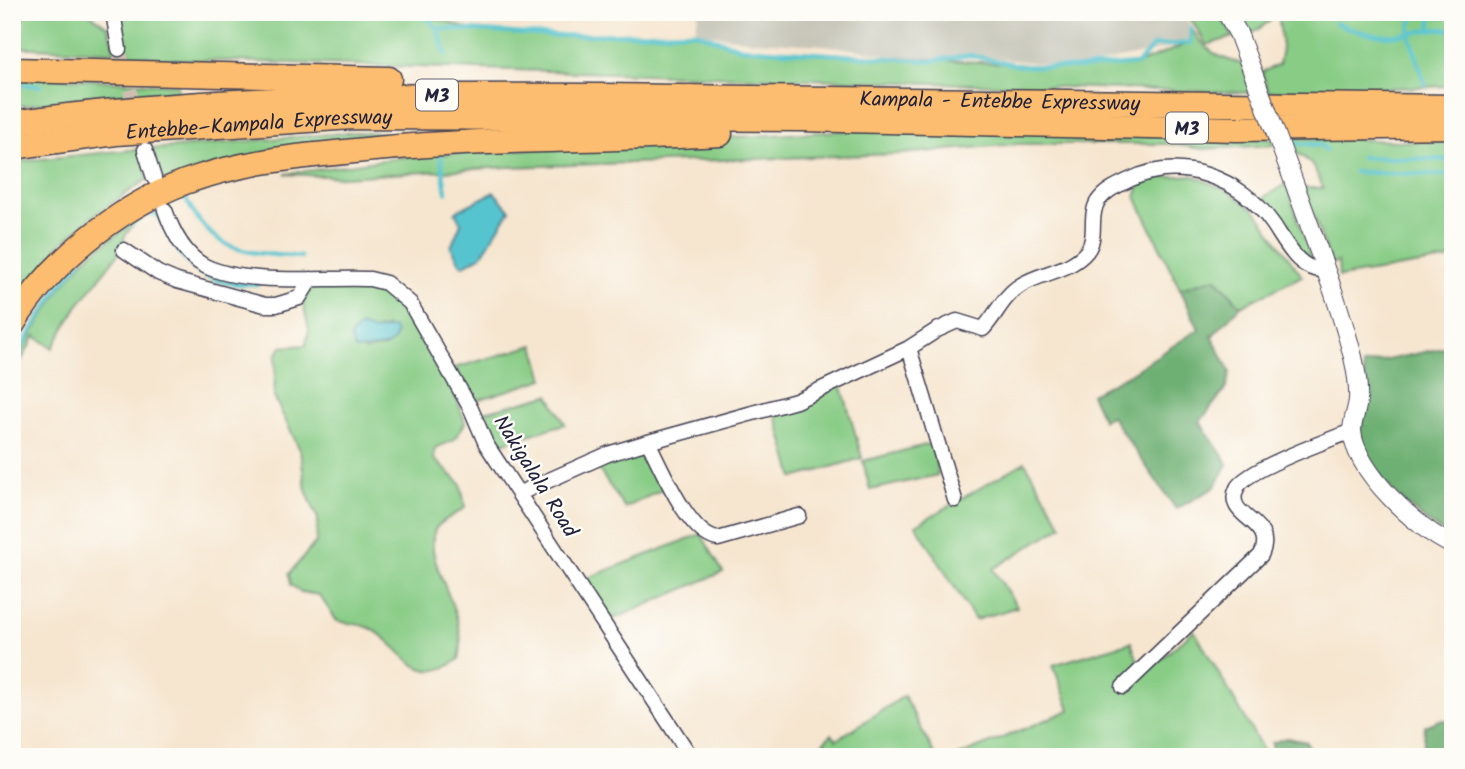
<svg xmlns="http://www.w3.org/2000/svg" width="1465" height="769" viewBox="0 0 1465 769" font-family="Kalam,sans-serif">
<rect width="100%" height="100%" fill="#fdfcf7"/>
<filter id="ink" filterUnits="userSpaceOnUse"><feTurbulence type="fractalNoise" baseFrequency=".0143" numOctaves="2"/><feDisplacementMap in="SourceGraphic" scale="14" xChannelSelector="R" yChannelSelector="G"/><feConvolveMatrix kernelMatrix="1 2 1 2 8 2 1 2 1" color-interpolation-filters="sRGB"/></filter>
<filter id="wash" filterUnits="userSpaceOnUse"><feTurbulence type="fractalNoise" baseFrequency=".00686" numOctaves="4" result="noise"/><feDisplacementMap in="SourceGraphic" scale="28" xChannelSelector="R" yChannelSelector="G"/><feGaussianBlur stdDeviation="1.57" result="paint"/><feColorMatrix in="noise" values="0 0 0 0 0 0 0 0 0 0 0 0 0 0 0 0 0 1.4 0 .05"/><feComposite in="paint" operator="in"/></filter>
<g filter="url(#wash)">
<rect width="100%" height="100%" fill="#f6e6d0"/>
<!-- industrial -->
<path fill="#c6c5b8" d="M699,12H1182L1190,25V43L1080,68L970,55L931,61L823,45L752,41L695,32Z"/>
<!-- green -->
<path fill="#88cc86" stroke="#557760" stroke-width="2" fill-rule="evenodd" d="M12,12H87L108,27L115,52L12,47Z
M120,12H417L472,30L560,36L695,32L741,48L1079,68L1138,64L1189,43L1191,28C1206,51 1217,58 1243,64L1252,93L165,59L127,54Z
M1186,12H1219L1233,37L1207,45Z
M1236,12H1275L1270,21L1248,36Z
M1278,12H1453V86L1268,92L1262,72L1279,64L1282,48Z
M12,75L178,85V91L108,95L12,107Z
M909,127L1272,139L1274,145L1202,149L1171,144H1019L900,154L508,167L343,177L285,174L412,156Z
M356,132L385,133L386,143L162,181L152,149Z
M1288,137L1453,143V259L1339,277L1338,262L1331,264L1304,188H1323C1316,170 1311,159 1293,151Z
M140,149L148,179L93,216L58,246L12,313V162Z
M1192,175L1230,192L1256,211L1302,276L1241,306L1216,278L1180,289L1136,197L1142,179Z
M1286,184L1313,264L1298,253L1264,197Z
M136,221L125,236L119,253L77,307L53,348L35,336L12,377V366L61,288L78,267L90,254Z
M324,283C346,284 374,284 393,296C418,312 457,394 465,423L454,440L435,448L434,459L461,484L465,508C457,514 439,521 435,530C421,562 471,614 459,659C416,692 403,644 370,628C360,624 347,623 337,621L319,595L301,592L291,585L289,574L316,542L318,519L306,490L300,450L274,397L276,355L282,347L306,345L309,329L302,300L313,287ZM360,326L373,331L387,327L385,347L365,351L350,337Z
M534,345L544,379L471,402L455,368Z
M841,383L862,458L794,478L774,409Z
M549,395L565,424L492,446L480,413Z
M933,443L938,475L870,490L863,461Z
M647,450L667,487L625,508L594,463Z
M1025,462L1062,526L993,569L1017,607L975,620L916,525Z
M701,534L723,572L609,621L582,580Z
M1194,630L1267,757H956L1070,710L1053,665L1131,642L1143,675Z
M904,696L936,757H808L832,734L836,740Z"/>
<!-- forest -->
<path fill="#6eb073" stroke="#486957" stroke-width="2" d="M1216,278L1241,306L1212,336L1230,372L1226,388L1200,422L1228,464L1214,488L1176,509L1111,416L1103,420L1091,394L1128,375L1199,329L1180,289Z
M1453,346V539C1416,516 1375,483 1361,440C1357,427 1366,415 1367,403C1368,391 1364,377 1363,365Z
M1440,720L1453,721V755L1423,754L1425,726Z
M1286,738L1307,742L1313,757H1272V743Z"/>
<!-- water -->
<path fill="#57c4ce" stroke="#3c7384" stroke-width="2" d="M494,192L510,210L481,256L462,266L451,247L461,223L455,212Z
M360,326L373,331L393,328L396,332L394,341L385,347L355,350L350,337Z"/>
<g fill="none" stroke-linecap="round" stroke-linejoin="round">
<!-- stream -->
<path stroke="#57c4ce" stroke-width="4.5" d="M421,12L437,28L446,54
M1414,12L1409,33L1425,85
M1335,23C1356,31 1376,38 1399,35C1421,33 1428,27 1453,30
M437,28L554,36L695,32L741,48L931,61L970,55L1021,66L1080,68L1138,64L1153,46L1190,43L1191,28
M1430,28L1432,12
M12,84L41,86
M1294,143L1321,145L1326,150
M440,151L446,192
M1361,157L1453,160
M1354,172L1453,175
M186,199C214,255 245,252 301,257
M129,225L149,213L158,215C183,264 197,286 258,284
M12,362L57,290L80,261"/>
</g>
</g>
<g filter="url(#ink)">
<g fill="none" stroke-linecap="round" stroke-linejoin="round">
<!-- minor-tunnel -->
<path stroke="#ccbfb2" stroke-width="14" stroke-dasharray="14 7" stroke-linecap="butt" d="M119,49L136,114"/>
<!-- minor casing -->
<g stroke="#423f51" stroke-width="17">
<path id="minor" d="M113,12L119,49
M145,150L154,178
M165,210C172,230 185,256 205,266C245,286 324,277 370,279L386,283L410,303L471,409L486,444L691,757
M124,250L158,273L177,281L265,305H276L299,298L311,279
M648,442L796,401L909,348
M520,493L608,454L648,442C661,466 688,535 718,539L799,516
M955,500L909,348L937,330L957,321L983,329C996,315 1004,295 1021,285C1042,272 1071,271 1087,251C1098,237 1088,216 1098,201C1106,190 1117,186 1129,180C1180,155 1241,178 1273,224C1286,243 1299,272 1325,270
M1123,687L1261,555C1278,519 1222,519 1237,488C1245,470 1331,439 1352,431"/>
</g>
<!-- tertiary casing -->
<g stroke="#423f51" stroke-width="20">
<path id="tertiary" d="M1226,12L1238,33
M1291,174C1312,234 1337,295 1353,357C1356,370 1359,386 1358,400C1357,410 1352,421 1352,431C1355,471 1418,530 1453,545"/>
</g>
<!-- motorway casing -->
<g stroke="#423f51" stroke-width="27">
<g id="motorway">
<path d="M12,70L389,79"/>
<path id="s1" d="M12,123C209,95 407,95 605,96C888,97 1170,106 1453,107"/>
<path id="s2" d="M12,147L116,133L353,117L800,119L1236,129L1453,126"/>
<path d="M12,325C50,262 117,208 185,182C237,163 291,157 345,152C470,138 595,141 720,134"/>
</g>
</g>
<!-- minor -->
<use href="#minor" stroke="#fff" stroke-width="14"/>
<!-- tertiary -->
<use href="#tertiary" stroke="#fff" stroke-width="18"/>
<!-- motorway -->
<use href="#motorway" stroke="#fcbd6f" stroke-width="24"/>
<!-- tertiary-bridge casing -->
<g stroke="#423f51" stroke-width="20" stroke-linecap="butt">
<path id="tertiary-bridge" d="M1238,33L1291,174"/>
</g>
<!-- tertiary-bridge -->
<use href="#tertiary-bridge" stroke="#fff" stroke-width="18"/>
</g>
</g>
<g text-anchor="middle" stroke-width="5" stroke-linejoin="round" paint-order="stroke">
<!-- shield labels -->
<g fill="#fdfcf7" stroke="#646373" stroke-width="2">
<rect x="416" y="79.5" width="42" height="31" rx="5"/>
<rect x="1166" y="112.5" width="42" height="31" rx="5"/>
</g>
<g font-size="19" font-weight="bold" fill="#22223b">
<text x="437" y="102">M3</text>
<text x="1187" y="135">M3</text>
</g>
<!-- street labels -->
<g font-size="21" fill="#22223b" stroke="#fdfcf7">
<text dy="7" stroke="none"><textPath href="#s1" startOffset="989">Kampala - Entebbe Expressway</textPath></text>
<text dy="7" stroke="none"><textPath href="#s2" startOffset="248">Entebbe–Kampala Expressway</textPath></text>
<text transform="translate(536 476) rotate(58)" y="7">Nakigalala Road</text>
</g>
</g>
<!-- margin -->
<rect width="1465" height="769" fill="none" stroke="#fdfcf7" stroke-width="42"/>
</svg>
